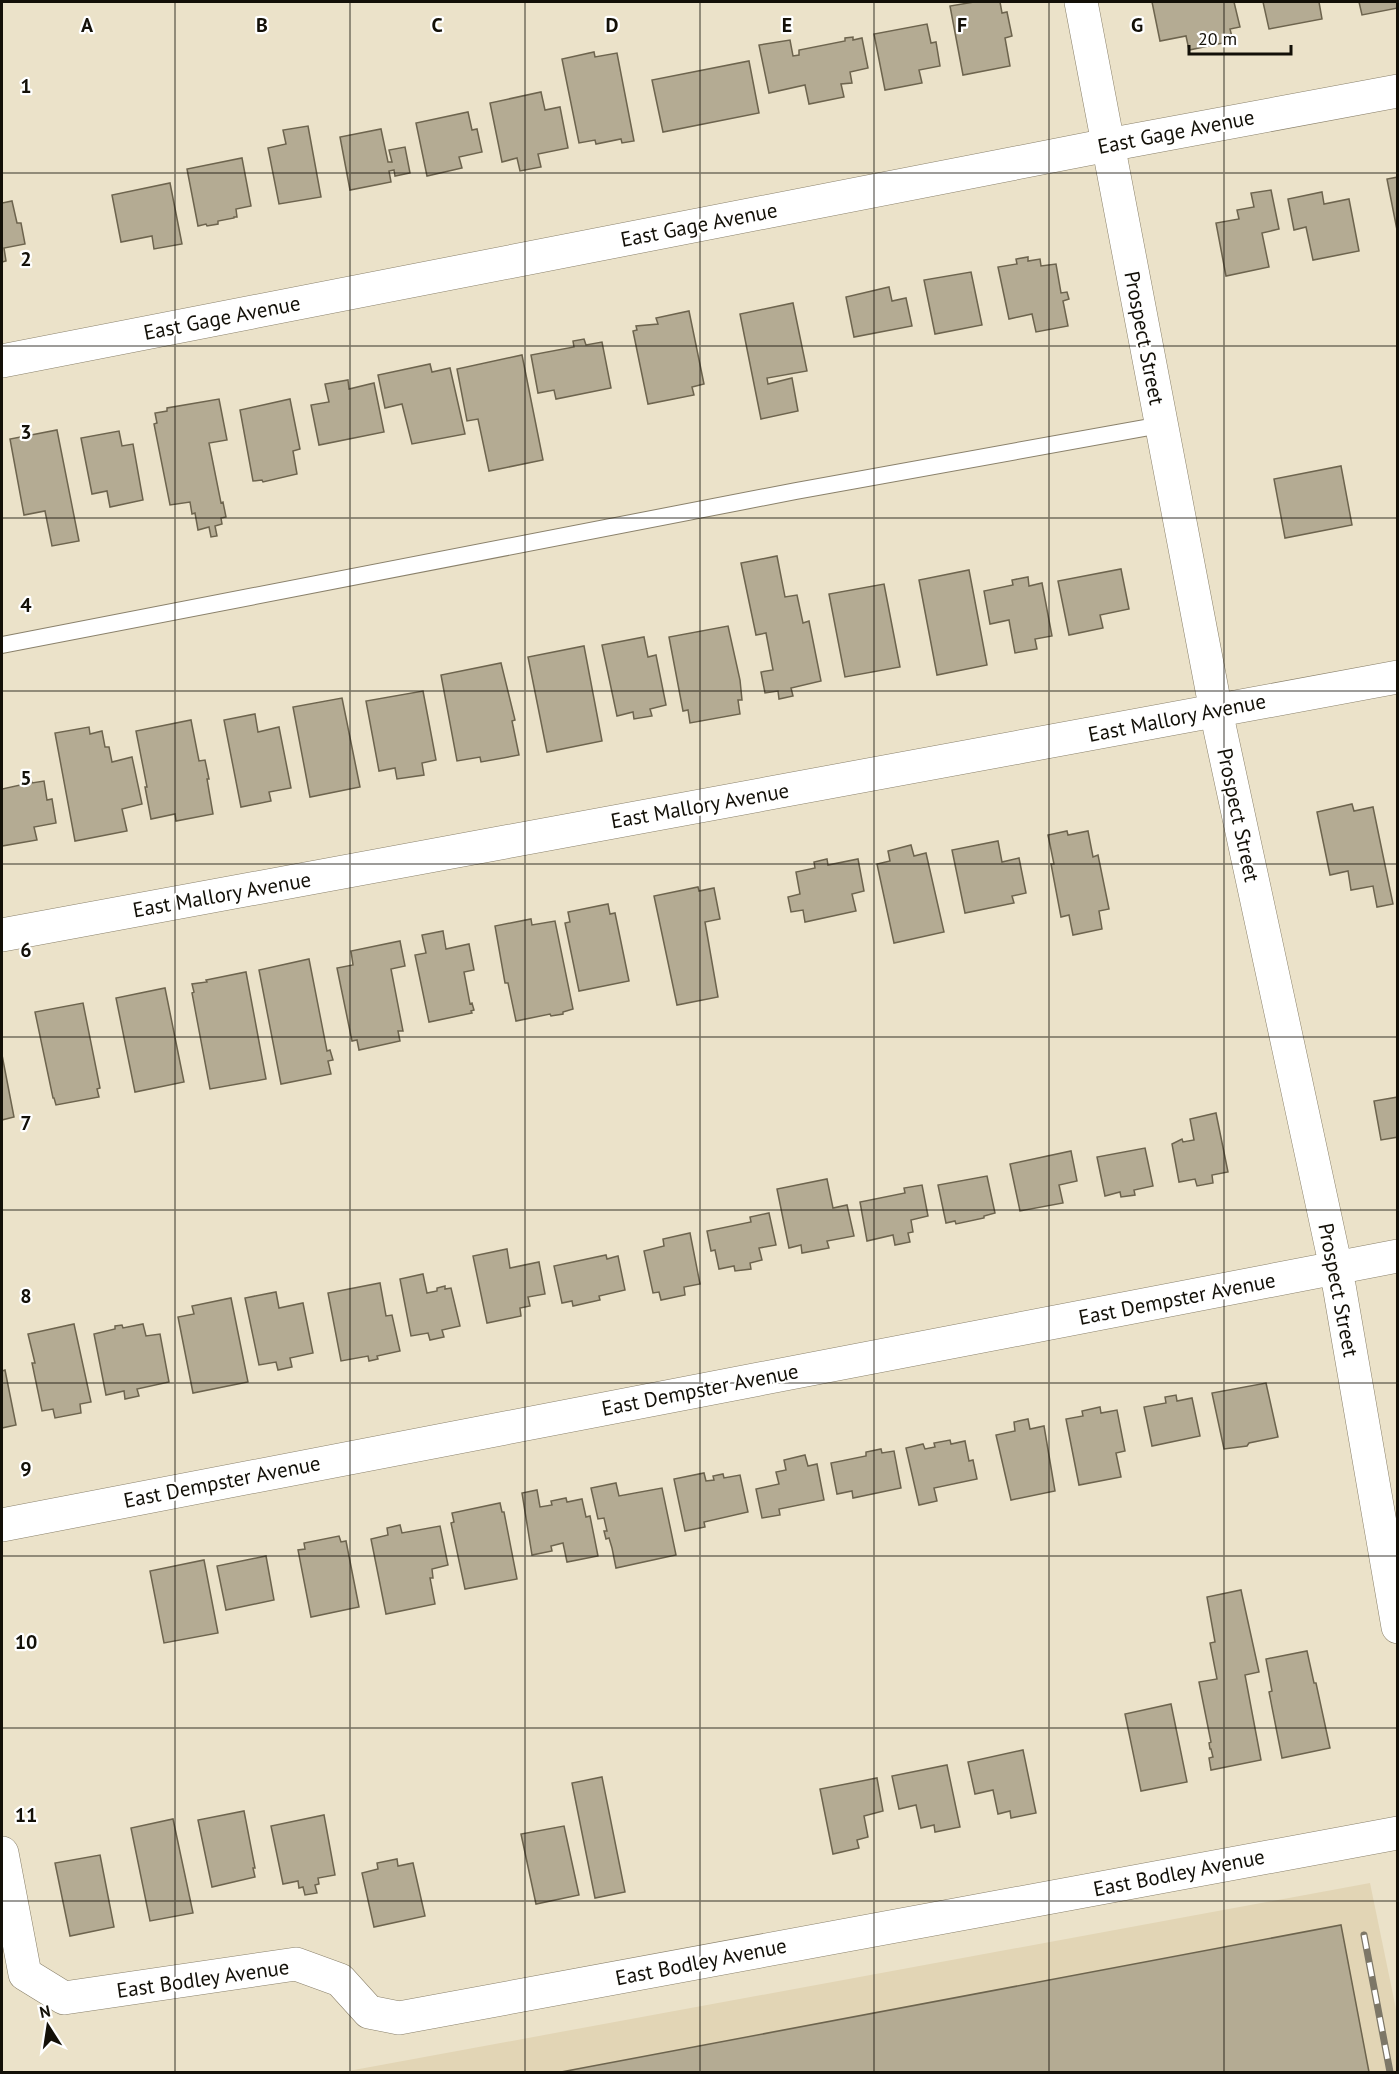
<svg xmlns="http://www.w3.org/2000/svg" width="1399" height="2074" viewBox="0 0 1399 2074" font-family="'PT Sans',sans-serif">
<rect width="100%" height="100%" fill="#ebe2c9"/>
<!-- built -->
<path fill="#e2d5b5" d="M1370,1883L1397,2014V2072H343Z"/>
<!-- building -->
<path fill="#b4ab93" stroke="#6d644e" stroke-width="1.5" d="M974,2H1000L1002,13L1007,12L1012,36L1005,38L1010,66L963,75L950,6Z
M1152,2H1234L1240,27L1230,29L1233,41L1189,50L1186,36L1160,41Z
M1263,2H1319L1322,19L1269,29Z
M1359,2H1398V8L1362,15Z
M927,24L931,43L936,42L940,66L919,70L922,83L885,90L874,34Z
M853,37V40L862,38L868,68L850,72L852,83L841,84L844,97L809,104L805,85L769,93L759,45L790,40L793,56L799,55V50L845,41V38Z
M594,52L595,57L617,53L634,141L622,143L621,139L596,144L595,140L579,143L562,59Z
M749,61L759,113L663,132L652,80Z
M541,92L545,110L560,107L568,148L538,154L541,167L520,171L517,158L502,162L490,103Z
M468,112L472,130L477,129L482,152L459,157L462,168L427,176L416,123Z
M308,126L321,197L279,204L268,148L286,144L283,130Z
M381,129L388,162H392L389,150L405,147L410,173L395,176L394,170L389,171L391,182L350,190L340,137Z
M242,158L251,206L236,209L237,217H234V218L218,221V224L207,226L206,224L198,226L187,169Z
M1398,177V229L1397,230L1387,179Z
M170,183L182,244L154,249L152,236L121,242L112,195Z
M1271,190L1279,229L1262,233L1269,267L1226,276L1216,223L1239,219L1237,210L1254,207L1251,193Z
M1322,192L1324,204L1349,199L1359,251L1313,260L1306,227L1294,230L1288,199Z
M12,201L17,223H21L25,244L4,248L6,261L2,262V203Z
M1028,257V261L1040,259L1041,266L1056,264L1061,293L1067,292L1069,299L1063,301L1068,326L1036,332L1032,314L1009,319L998,267L1017,264L1016,259Z
M971,272L982,325L935,334L924,280Z
M889,287L892,301L906,298L912,326L854,337L846,297Z
M793,303L807,371L767,378L768,384L792,378L798,411L761,419L740,314Z
M689,311L704,384L692,387L694,395L648,404L633,331L637,330L636,326L658,324L656,318Z
M584,339L586,345L602,342L611,388L556,399L554,390L538,393L531,355L574,347L573,341Z
M522,355L543,460L489,471L478,419L467,421L457,369Z
M430,364L432,372L450,368L465,434L412,444L402,404L385,408L378,375Z
M348,380L349,389L374,383L384,432L319,445L311,405L329,402L325,384Z
M219,399L227,440L209,443L221,503L223,502L226,517L221,518L222,524L215,526L217,536L211,537L209,527L198,530L195,513L192,514L190,502L170,505L154,424L157,423L155,413L167,411V408Z
M290,399L300,449L293,451L297,474L263,482L262,480L253,481L240,410Z
M57,430L79,541L52,546L45,511L24,515L10,439Z
M119,431L122,446L133,444L143,500L110,507L107,491L92,494L81,438Z
M1341,466L1352,525L1285,538L1274,479Z
M777,556L785,597L797,595L803,623L809,621L821,681L791,688L793,696L779,699L778,691L765,693L761,672L773,670L766,633L756,635L741,563Z
M1121,569L1129,609L1100,615L1103,628L1069,635L1058,581Z
M969,570L987,665L937,675L919,580Z
M1028,577L1029,586L1042,583L1052,636L1035,639L1037,649L1015,653L1009,620L990,624L984,591L1013,585L1012,580Z
M884,584L900,667L845,677L829,594Z
M728,626L740,680L742,700H738L740,714L690,723L688,710L683,711L669,637Z
M644,637L648,657L656,655L666,705L650,709L652,716L634,719L633,712L617,716L602,645Z
M584,646L602,741L547,752L528,657Z
M501,663L515,720L512,721L519,755L481,762L480,757L457,761L441,675Z
M423,691L436,760L422,763L424,775L397,779L395,768L379,771L366,701Z
M342,698L360,787L310,797L293,707Z
M255,714L258,732L279,727L291,788L269,792L271,801L241,807L224,720Z
M191,720L199,761L205,760L209,779H207L213,814L176,821L175,814L151,819L145,787H147L136,731Z
M89,727L90,734L102,731L105,747H109L112,762L132,757L142,804L122,809L127,831L75,841L55,733Z
M31,779L32,783L44,781L47,800L52,799L56,823L34,827L37,840L2,846V789L25,784L24,780Z
M1352,804L1354,811L1373,807L1393,904L1377,907L1373,886L1351,890L1348,871L1330,875L1317,812Z
M1067,831L1068,835L1088,831L1093,857L1098,855L1109,909L1099,911L1102,929L1073,935L1069,915L1061,917L1051,864H1054L1048,835Z
M998,841L1002,862L1019,858L1026,893L1012,896L1014,903L965,913L952,850Z
M911,845L914,856L926,853L944,932L894,943L877,864L890,861L888,851Z
M827,859L828,865L858,859L864,891L852,894L856,911L805,922L803,910L791,912L788,897L800,894L796,872L815,868L814,862Z
M698,887L699,891L714,888L720,919L705,922L718,997L677,1005L654,896Z
M608,904L610,914L615,913L629,981L579,991L565,923L570,922L568,912Z
M531,919L532,925L555,921L573,1009L563,1012V1014L551,1016L550,1014L516,1021L508,983H505L495,926Z
M443,931L446,949L469,944L474,970L464,972L470,1004L472,1003L474,1010L471,1011L472,1013L429,1022L415,955L426,953L422,935Z
M400,941L405,966L391,969L403,1031H398L400,1041L359,1050L357,1040L352,1041L337,968L353,965L351,951Z
M309,959L327,1051L330,1050L333,1060L328,1061L331,1074L281,1084L259,970Z
M246,972L266,1079L210,1089L192,993L194,992L192,984L207,982L206,980Z
M165,988L184,1082L135,1092L116,998Z
M83,1003L100,1088L97,1089L99,1097L56,1105L54,1098H53L35,1012Z
M2,1055L14,1117L2,1120Z
M1398,1097V1137L1381,1140L1374,1101Z
M1216,1113L1228,1172L1212,1175L1213,1183L1197,1186L1195,1179L1179,1182L1172,1144L1182,1139L1183,1142L1194,1140L1190,1119Z
M1145,1148L1153,1186L1134,1190L1135,1195L1121,1197L1120,1192L1105,1196L1097,1157Z
M1071,1151L1077,1181L1059,1185L1063,1203L1020,1211L1010,1164Z
M987,1176L995,1213L984,1216V1218L956,1224L955,1221L946,1223L938,1185Z
M827,1179L833,1208L847,1205L854,1236L827,1241L829,1248L802,1253L801,1245L789,1248L777,1189Z
M922,1185L928,1216L911,1220L913,1232L908,1233L910,1242L895,1245L893,1235L867,1241L860,1202L905,1193L904,1188Z
M769,1213L776,1245L759,1248L762,1260L750,1263L751,1269L735,1271L734,1266L719,1269L715,1250L711,1251L707,1231L751,1222L750,1217Z
M690,1233L700,1284L684,1287L685,1295L661,1300L659,1292L653,1293L644,1251L664,1246L663,1239Z
M507,1249L510,1268L539,1262L545,1294L528,1297L530,1306L520,1308L521,1316L487,1323L473,1256Z
M606,1255L607,1259L618,1256L625,1290L599,1296L600,1300L573,1306L572,1301L562,1303L554,1266Z
M423,1274L427,1293L437,1291V1288L445,1286V1289L451,1288L460,1326L442,1330L444,1337L430,1340L428,1333L411,1336L400,1279Z
M380,1283L386,1316L392,1315L400,1351L377,1356L378,1359L369,1361L368,1356L341,1361L328,1293Z
M276,1292L279,1308L303,1303L313,1353L290,1358L292,1367L278,1370L276,1362L259,1365L245,1298Z
M231,1298L248,1382L193,1393L178,1317L194,1314L192,1306Z
M74,1324L91,1402L80,1404L81,1413L55,1418L53,1409L42,1411L32,1363H35L28,1334Z
M143,1324L146,1336L160,1334L169,1382L137,1389L139,1396L125,1399L124,1391L106,1395L94,1334L115,1329V1326L122,1325L123,1328Z
M5,1370L16,1425L2,1428V1371Z
M1266,1383L1278,1437L1249,1443L1247,1446L1224,1449L1212,1393Z
M1176,1395L1177,1401L1192,1398L1200,1436L1152,1446L1144,1407L1166,1403L1165,1397Z
M1100,1407L1101,1413L1117,1410L1125,1451L1116,1453L1121,1477L1079,1485L1066,1419L1083,1416L1082,1411Z
M1028,1419L1030,1429L1044,1426L1055,1491L1011,1500L996,1435L1015,1431L1014,1422Z
M950,1440L951,1444L965,1441L969,1461L973,1460L977,1479L934,1488L937,1501L919,1505L906,1448L923,1444L925,1449L935,1447L934,1443Z
M881,1449L882,1453L894,1451L901,1488L853,1498L852,1491L837,1494L831,1463L866,1456V1452Z
M805,1455L808,1466L817,1464L824,1500L779,1509L780,1515L762,1518L756,1489L779,1484L776,1472L786,1470L784,1460Z
M704,1473L706,1481L714,1480L713,1476L723,1474L724,1478L740,1475L748,1512L704,1522L705,1527L685,1531L674,1479Z
M616,1483L619,1496L662,1488L676,1555L616,1568L612,1548L609,1538L606,1539L604,1531H607L604,1518L598,1519L591,1488Z
M537,1490L540,1507L552,1505L551,1501L566,1498L567,1502L582,1499L586,1517L590,1516L598,1556L567,1562L563,1543L551,1546L552,1551L532,1555L522,1493Z
M500,1503L502,1512H504L517,1579L465,1589L451,1523L454,1522L452,1513Z
M400,1525L402,1533L440,1526L448,1565L432,1569L433,1578H430L435,1604L386,1614L371,1539L388,1535L387,1528Z
M339,1536L341,1542L346,1541L359,1607L311,1617L298,1550L305,1549L304,1543Z
M266,1556L274,1600L226,1610L217,1566Z
M204,1560L218,1633L164,1643L150,1571Z
M1241,1590L1259,1672L1245,1675L1261,1760L1211,1770L1209,1758L1213,1757L1211,1749H1210L1209,1743L1211,1742L1199,1682L1217,1679L1210,1643L1215,1642L1207,1597Z
M1307,1651L1314,1683H1316L1330,1748L1282,1758L1269,1692L1272,1691L1266,1659Z
M1171,1704L1187,1782L1141,1791L1125,1714Z
M1023,1750L1036,1813L1011,1818L1010,1811L998,1814L993,1790L975,1794L968,1762Z
M947,1765L960,1827L935,1832L934,1825L921,1828L916,1805L899,1809L892,1776Z
M602,1777L625,1892L595,1898L572,1783Z
M877,1778L883,1811L864,1816L868,1837L857,1840L859,1848L833,1854L820,1789Z
M244,1811L255,1868H253L255,1877L212,1887L198,1820Z
M324,1815L335,1875L318,1878L319,1884L315,1885L317,1893L305,1895L303,1887L299,1888L298,1881L283,1884L271,1826Z
M173,1819L193,1913L150,1921L131,1828Z
M564,1826L579,1895L536,1904L521,1834Z
M100,1855L114,1927L70,1936L55,1863Z
M397,1859L398,1866L413,1863L425,1916L374,1927L362,1873L378,1869L377,1863Z
M1341,1925L1369,2072H561Z"/>
<g fill="none" stroke-linecap="round" stroke-linejoin="round">
<!-- service casing -->
<g stroke="#8a816b" stroke-width="18">
<path id="service" d="M2,645L796,491L1161,425"/>
</g>
<!-- minor casing -->
<g stroke="#8a816b" stroke-width="34">
<path id="minor" d="M2,361L1108,145L1398,91
M1216,711L1336,1268L1398,1627
M2,1525L1398,1256
M2,1853L25,1974L64,1998L296,1964L340,1980L369,2012L399,2018L1398,1833"/>
</g>
<!-- tertiary casing -->
<g stroke="#8a816b" stroke-width="34">
<path id="tertiary" d="M1081,2L1216,711"/>
</g>
<!-- secondary casing -->
<g stroke="#8a816b" stroke-width="34">
<path id="secondary" d="M2,935L1398,677"/>
</g>
<!-- service -->
<use href="#service" stroke="#fff" stroke-width="16"/>
<!-- minor -->
<use href="#minor" stroke="#fff" stroke-width="33"/>
<!-- tertiary -->
<use href="#tertiary" stroke="#fff" stroke-width="33"/>
<!-- secondary -->
<use href="#secondary" stroke="#fff" stroke-width="33"/>
<!-- rail casing -->
<g stroke="#7d7767" stroke-width="7">
<path id="rail" d="M1364,1935L1390,2072"/>
</g>
<!-- rail -->
<use href="#rail" stroke="#fff" stroke-width="4.5" stroke-dasharray="14" stroke-linecap="butt"/>
</g>
<!-- grid -->
<path fill="none" stroke="#131008" stroke-width="1.5" stroke-opacity="0.55" d="M175,2V2072M350,2V2072M525,2V2072M700,2V2072M874,2V2072M1049,2V2072M1224,2V2072M2,173H1398M2,346H1398M2,518H1398M2,691H1398M2,864H1398M2,1037H1398M2,1210H1398M2,1383H1398M2,1556H1398M2,1728H1398M2,1901H1398"/>
<g text-anchor="middle" stroke-width="4.5" stroke-linejoin="round" paint-order="stroke">
<!-- street labels -->
<g font-size="21" fill="#131008" stroke="#fff">
<text transform="translate(1176 132) rotate(-11)" y="7">East Gage Avenue</text>
<text transform="translate(699 225) rotate(-11)" y="7">East Gage Avenue</text>
<text transform="translate(222 318) rotate(-11)" y="7">East Gage Avenue</text>
<text transform="translate(1144 338) rotate(79)" y="7">Prospect Street</text>
<text transform="translate(1177 718) rotate(-11)" y="7">East Mallory Avenue</text>
<text transform="translate(700 806) rotate(-10)" y="7">East Mallory Avenue</text>
<text transform="translate(1238 815) rotate(78)" y="7">Prospect Street</text>
<text transform="translate(222 895) rotate(-10)" y="7">East Mallory Avenue</text>
<text transform="translate(1338 1290) rotate(79)" y="7">Prospect Street</text>
<text transform="translate(1177 1299) rotate(-11)" y="7">East Dempster Avenue</text>
<text transform="translate(700 1390) rotate(-11)" y="7">East Dempster Avenue</text>
<text transform="translate(222 1482) rotate(-11)" y="7">East Dempster Avenue</text>
<text transform="translate(1179 1873) rotate(-11)" y="7">East Bodley Avenue</text>
<text transform="translate(701 1962) rotate(-11)" y="7">East Bodley Avenue</text>
<text transform="translate(203 1979) rotate(-8)" y="7">East Bodley Avenue</text>
</g>
</g>
<g font-size="20" text-anchor="middle" font-weight="bold" fill="#131008" stroke="#fff" stroke-width="4.5" stroke-linejoin="round" paint-order="stroke">
<text x="87" y="32">A</text>
<text x="262" y="32">B</text>
<text x="437" y="32">C</text>
<text x="612" y="32">D</text>
<text x="787" y="32">E</text>
<text x="962" y="32">F</text>
<text x="1137" y="32">G</text>
<text x="26" y="93">1</text>
<text x="26" y="266">2</text>
<text x="26" y="439">3</text>
<text x="26" y="612">4</text>
<text x="26" y="785">5</text>
<text x="26" y="957">6</text>
<text x="26" y="1130">7</text>
<text x="26" y="1303">8</text>
<text x="26" y="1476">9</text>
<text x="26" y="1649">10</text>
<text x="26" y="1822">11</text>
</g>
<!-- border -->
<rect width="1399" height="2074" fill="none" stroke="#131008" stroke-width="6"/>
<!-- north arrow -->
<g transform="translate(48 2026) rotate(348)" stroke="#ffffff" stroke-width="4.5" paint-order="stroke">
<path d="M0-4.5L10 22L0 15L-10 22Z" fill="#131008"/>
<text y="-9" font-size="16" font-weight="bold" text-anchor="middle" fill="#131008">N</text>
</g>
<!-- scale -->
<path d="M1189 45v9h102v-9" fill="none" stroke="#131008" stroke-width="3"/>
<text x="1198" y="45" font-size="18" fill="#131008" stroke="#ffffff" stroke-width="4.5" paint-order="stroke">20 m</text>
</svg>
